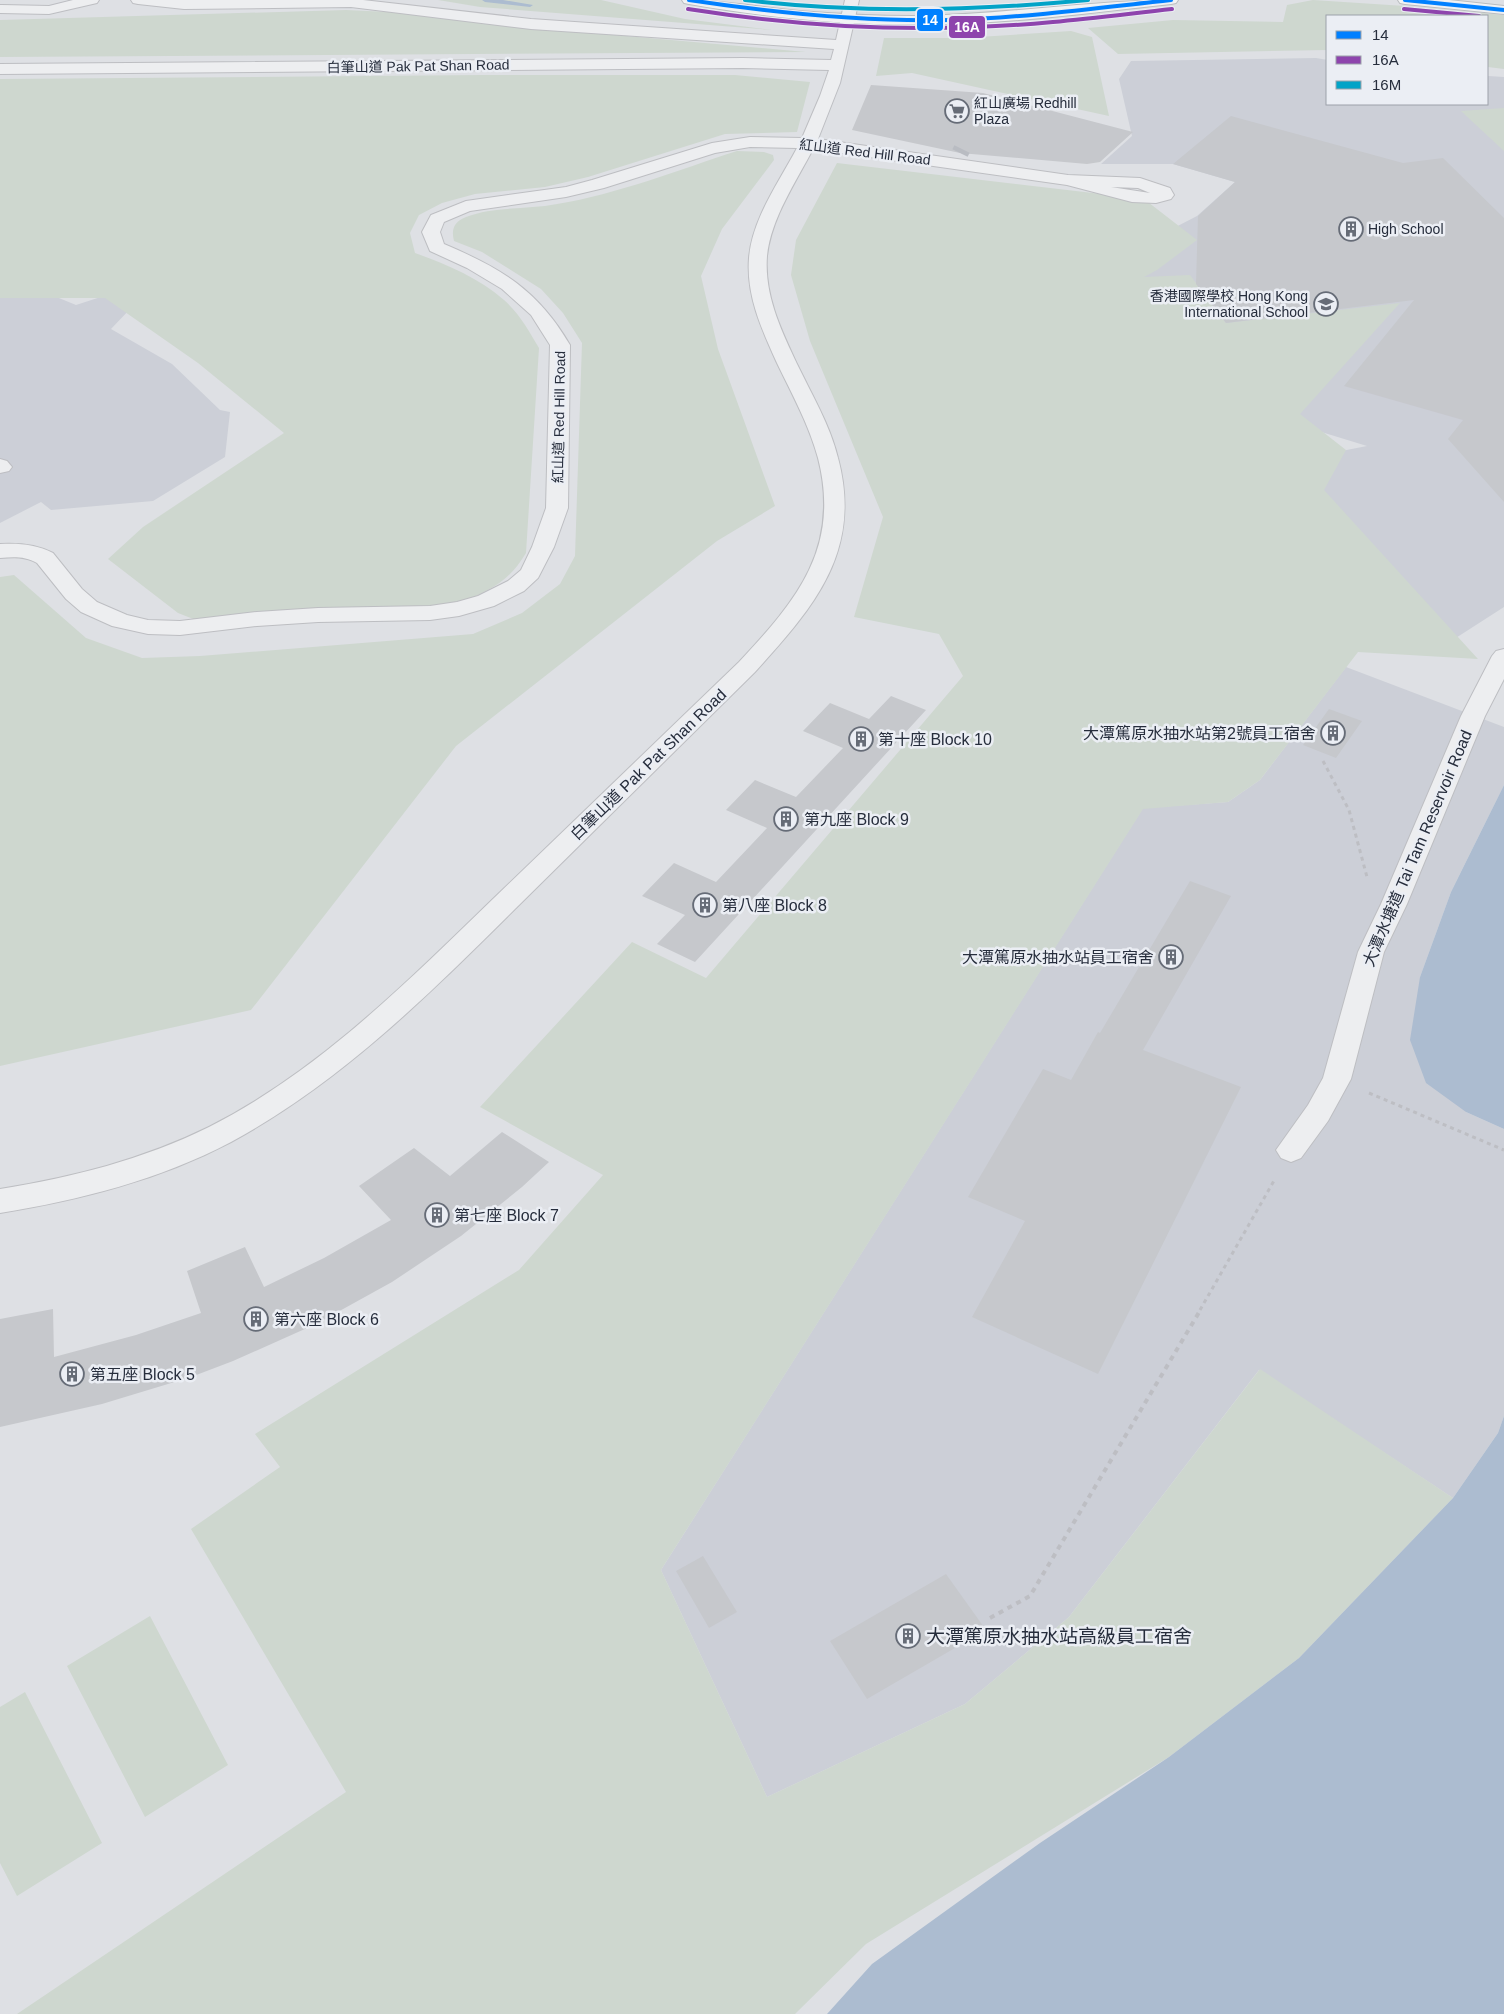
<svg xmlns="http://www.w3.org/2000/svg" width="1504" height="2014" viewBox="0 0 1504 2014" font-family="Arial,'Noto Sans TC',sans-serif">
<rect width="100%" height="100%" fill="#dee0e4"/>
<!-- built -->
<path fill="#cccfd7" d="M1316,58L1328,60V104H1488V76L1504,77V607L1448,643L1280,463L1367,446L1243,408L1127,276L1141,245L1197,216L1235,182L1173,164H1101L1132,136L1119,79L1131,61Z
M15,280L76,305L113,293L131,308L111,329L172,364L220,410L230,412L225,457L153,501L51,510L41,502L0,523V281Z
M1346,667L1504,727V785L1451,892L1420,977L1466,1112L1504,1129V1416L1498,1433L1453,1498L1259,1370L1069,1617L965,1704L767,1797L661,1570L1143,808L1228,802L1260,780Z"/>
<!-- green -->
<path fill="#ced7cf" d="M438,0H601L685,19L773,30L480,7Z
M1313,0L1405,6L1504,15V69L1488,67V16H1328V50L1118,54L1088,28L1173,20L1283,22L1287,5Z
M346,10L389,12L480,23L806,52L0,57V20Z
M1071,31L1092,37L1109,116L912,73L876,76L884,38H963Z
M482,75H735L810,82L797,132L725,134L588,177L545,187L475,194L442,203L419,215L410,233L415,253C446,264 479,278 504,300C519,313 529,331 539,348L526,553C508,583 490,590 458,604L206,624L178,613L108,559L143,527L284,433L198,363L105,298H0V79Z
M1504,108V151L1461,111Z
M737,151L764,152L773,155L774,160L722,229L701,276L718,349L775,506L717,541L456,746L251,1010L0,1066V577L14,575L86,638L142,658L200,656L473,634L522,613L560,584L575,556L582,343L563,313L541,289L482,252L454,241C451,229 454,222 466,217C494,206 527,210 557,204C618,194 678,170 737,151Z
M837,163L1144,199L1197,240L1157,270L1144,277L1190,275L1226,323L1400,303L1300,414L1346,450L1324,490L1478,659L1358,652L1260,780L1228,802L1143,809L661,1570L767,1797L965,1704L1069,1617L1260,1369L1453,1498L1299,1658L1169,1757L866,1944L795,2014H17L346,1792L191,1529L280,1467L255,1434L519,1270L603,1175L480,1107L632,942L706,978L963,676L939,634L854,617L883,517L810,341L791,275L796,240Z
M150,1616L228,1765L145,1817L67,1666Z
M25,1692L102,1843L17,1896L0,1863V1707Z"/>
<!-- water -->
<path fill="#acbcd0" d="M1504,785V1129L1466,1112L1426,1083L1410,1040L1420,977L1451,892Z
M1504,1416V2014H827L872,1964L1040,1843L1169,1757L1299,1658L1453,1498L1498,1433Z"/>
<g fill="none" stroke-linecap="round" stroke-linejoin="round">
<!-- stream -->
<path fill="#acbcd0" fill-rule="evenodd" d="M482,0H503L533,5L530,7L485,2Z"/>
</g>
<!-- building -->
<path fill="#c6c8cc" d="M871,85L983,93L1133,132L1100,162L1087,164L960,153L852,130Z
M1231,116L1403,163L1443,158L1504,218V502L1448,439L1463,420L1344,386L1414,300L1226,323L1196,284L1198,216L1235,182L1173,164Z
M891,696L926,710L695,962L657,944L685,915L642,896L674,863L716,882L767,828L726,810L755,780L796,797L843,748L803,731L830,703L869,719Z
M1329,709L1362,721L1336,758L1303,745Z
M1190,881L1231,896L1143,1050L1241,1087L1098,1374L972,1317L1025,1221L968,1197L1043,1069L1071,1080L1098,1032L1100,1033Z
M502,1132L549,1162L522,1187L461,1236L392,1282L316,1324L233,1361L191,1377L102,1404L0,1427V1319L53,1309L54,1357L136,1335L201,1313L187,1271L245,1247L264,1287L324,1258L391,1220L359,1186L414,1148L450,1176Z
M703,1556L737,1612L709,1628L676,1571Z
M946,1574L986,1630L867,1699L830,1641Z"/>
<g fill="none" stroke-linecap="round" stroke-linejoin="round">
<!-- minor-tunnel -->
<path stroke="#b9bcc2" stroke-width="17" stroke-dasharray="17 8" stroke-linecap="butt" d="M960,153L962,149"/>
<!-- minor casing -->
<g stroke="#bdbec2" stroke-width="2">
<path id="minor" d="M73,0H99L97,3L49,14L0,13V5H2L49,6Z
M131,0H363L531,19L836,40L845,0H859L840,83L818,139L1068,175L1140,178L1170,188L1174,195L1171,199L1156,203L1132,202L1067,185L813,149C796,182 771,218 767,256C764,295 781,330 797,364C812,395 830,425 838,458C863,551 814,607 755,672C676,750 597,828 517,907C429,994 342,1082 231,1142C159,1180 80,1200 0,1213V1189C73,1177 142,1160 209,1127C319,1071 406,983 494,898C576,819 657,741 739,662C797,600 841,548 818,458C809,425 792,394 777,363C762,330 746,296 749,258C752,219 779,182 797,148L750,147L715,153L604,188L566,197L470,211L444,222L440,232L444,244C501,268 538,290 570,345L568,508L554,547L538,578L524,591L494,606L459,616L430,620L318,622L257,626L180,635L148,634L112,626L81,612L66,599L37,563C25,556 13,557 0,558V544C18,543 36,544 53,553L82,589L97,602L127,615L148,620L180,621L257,612L318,608L430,606L457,602L478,596L508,581L521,570L532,547L546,508L550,345L531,315L502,289L467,268L430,251L422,232L431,215L466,201L566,187L592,180L712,143L750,137L802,138L820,96L829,70L743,68L0,74V64L743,58L831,60L834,49L531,29L351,7L184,9L138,4L133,3ZM1111,187L1138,188L1150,193Z
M0,459L7,461L12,467L9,471L0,473Z
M1504,649V679L1485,716L1407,904L1384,952L1351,1079L1328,1121L1301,1158L1291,1162L1281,1158L1276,1150L1308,1105L1323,1078L1358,952L1381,904L1461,716L1492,656L1496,651Z"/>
</g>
<!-- major casing -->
<g stroke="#babdc1" stroke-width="2">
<path id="major" d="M682,0C721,0 759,7 799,11C837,14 875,16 913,16C1002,15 1090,0 1178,0L1176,3L1171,4C1097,12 1023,22 949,24C861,27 775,19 689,4L684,3Z
M1398,0H1449L1504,6V14L1405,4L1400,3Z"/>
</g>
<!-- path-far1 -->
<path stroke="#bdbec3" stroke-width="3" stroke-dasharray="4 4" stroke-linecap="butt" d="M1323,761L1349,810L1367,877
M1369,1093L1504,1150
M1200,1310L1275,1179"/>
<!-- path -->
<path stroke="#bdbec3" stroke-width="4" stroke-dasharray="5 5" stroke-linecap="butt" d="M990,1618L1030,1596L1201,1309"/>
<!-- minor -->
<use href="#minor" fill="#edeef0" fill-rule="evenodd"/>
<!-- major -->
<use href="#major" fill="#f2f3f4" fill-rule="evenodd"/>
<!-- bus-1 casing -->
<g stroke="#ebeef4" stroke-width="6">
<path id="bus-1" d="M689,0C775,13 862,22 949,20C1023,18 1097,8 1171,0
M1405,0L1504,10"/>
</g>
<!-- bus-2 casing -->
<g stroke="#ebeef4" stroke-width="6">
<path id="bus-2" d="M688,9C784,24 879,31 975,27C1041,25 1107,16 1172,9
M1404,9L1479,16"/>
</g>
<!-- bus-3 casing -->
<g stroke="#ebeef4" stroke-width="6">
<path id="bus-3" d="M745,0C860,14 973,11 1088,0"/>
</g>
<!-- bus-1 -->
<use href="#bus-1" stroke="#0080ff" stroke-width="4"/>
<!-- bus-2 -->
<use href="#bus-2" stroke="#8e44ad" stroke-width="4"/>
<!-- bus-3 -->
<use href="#bus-3" stroke="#02a3c7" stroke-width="4"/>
</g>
<!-- icons -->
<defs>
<g id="supermarket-ring" transform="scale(1.25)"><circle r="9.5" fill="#ebeef4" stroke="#666c77" stroke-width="1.5"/><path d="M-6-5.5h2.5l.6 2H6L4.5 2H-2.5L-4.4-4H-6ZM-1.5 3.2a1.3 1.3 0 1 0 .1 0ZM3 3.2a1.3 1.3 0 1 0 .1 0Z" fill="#666c77"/></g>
<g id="building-ring" transform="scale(1.25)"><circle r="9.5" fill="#ebeef4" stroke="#666c77" stroke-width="1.5"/><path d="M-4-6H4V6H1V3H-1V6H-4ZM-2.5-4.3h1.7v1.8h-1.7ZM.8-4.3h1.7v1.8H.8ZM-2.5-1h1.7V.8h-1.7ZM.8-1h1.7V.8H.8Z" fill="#666c77"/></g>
<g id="school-ring" transform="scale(1.25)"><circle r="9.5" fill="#ebeef4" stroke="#666c77" stroke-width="1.5"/><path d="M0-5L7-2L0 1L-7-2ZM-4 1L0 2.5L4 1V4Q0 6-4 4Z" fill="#666c77"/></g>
</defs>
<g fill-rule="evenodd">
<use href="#supermarket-ring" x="957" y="111"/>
<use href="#building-ring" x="1351" y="229"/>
<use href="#school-ring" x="1326" y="304"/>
<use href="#building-ring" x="1333" y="733"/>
<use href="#building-ring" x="861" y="739"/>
<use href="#building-ring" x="786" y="819"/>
<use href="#building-ring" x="705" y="905"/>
<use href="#building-ring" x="1171" y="957"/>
<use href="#building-ring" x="437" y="1215"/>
<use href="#building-ring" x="256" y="1319"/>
<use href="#building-ring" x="72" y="1374"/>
<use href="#building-ring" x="908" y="1636"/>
</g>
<g text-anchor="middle" stroke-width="5" stroke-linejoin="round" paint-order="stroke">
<!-- far-street labels -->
<g font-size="14" fill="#262d3c" stroke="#ebeef4">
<text transform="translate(418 66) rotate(-1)" y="5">白筆山道 Pak Pat Shan Road</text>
<text transform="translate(865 152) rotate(7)" y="5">紅山道 Red Hill Road</text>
<text transform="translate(559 417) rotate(-89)" y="5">紅山道 Red Hill Road</text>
</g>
<!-- far-poi labels -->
<g font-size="14" fill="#262d3c" stroke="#ebeef4" text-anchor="start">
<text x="974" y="108">紅山廣場 Redhill<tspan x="974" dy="16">Plaza</tspan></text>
<text x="1368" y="234">High School</text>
<text x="1308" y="301" text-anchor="end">香港國際學校 Hong Kong<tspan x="1308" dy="16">International School</tspan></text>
</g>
<!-- poi labels -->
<g font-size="16" fill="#262d3c" stroke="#ebeef4" text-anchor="start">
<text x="1316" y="739" text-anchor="end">大潭篤原水抽水站第2號員工宿舍</text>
<text x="878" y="745">第十座 Block 10</text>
<text x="804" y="825">第九座 Block 9</text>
<text x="722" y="911">第八座 Block 8</text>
<text x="1154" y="963" text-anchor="end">大潭篤原水抽水站員工宿舍</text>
<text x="454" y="1221">第七座 Block 7</text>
<text x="274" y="1325">第六座 Block 6</text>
<text x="90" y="1380">第五座 Block 5</text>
</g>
<!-- street labels -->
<g font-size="16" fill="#262d3c" stroke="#ebeef4">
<text transform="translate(648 764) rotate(-44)" y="6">白筆山道 Pak Pat Shan Road</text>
<text transform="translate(1417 848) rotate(-67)" y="6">大潭水塘道 Tai Tam Reservoir Road</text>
</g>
<!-- near-poi labels -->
<g font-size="19" fill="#262d3c" stroke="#ebeef4" text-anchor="start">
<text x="926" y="1643">大潭篤原水抽水站高級員工宿舍</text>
</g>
</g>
<g stroke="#ebeef4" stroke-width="2">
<rect x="916" y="8" width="28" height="24" rx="5" fill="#0080ff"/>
<rect x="948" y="15" width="38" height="24" rx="5" fill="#8e44ad"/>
</g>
<g font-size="14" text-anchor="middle" font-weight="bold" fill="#fff">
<text x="930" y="25">14</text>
<text x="967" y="32">16A</text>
</g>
<!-- legend -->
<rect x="1326" y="15" width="162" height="90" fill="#ebeef4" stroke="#9ca1aa"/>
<rect x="1336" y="31" width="25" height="8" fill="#0080ff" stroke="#9ca1aa"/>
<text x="1372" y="40" font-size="15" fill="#262d3c">14</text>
<rect x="1336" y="56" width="25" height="8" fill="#8e44ad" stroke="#9ca1aa"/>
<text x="1372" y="65" font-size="15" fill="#262d3c">16A</text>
<rect x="1336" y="81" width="25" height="8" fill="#02a3c7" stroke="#9ca1aa"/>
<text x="1372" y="90" font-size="15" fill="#262d3c">16M</text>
</svg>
